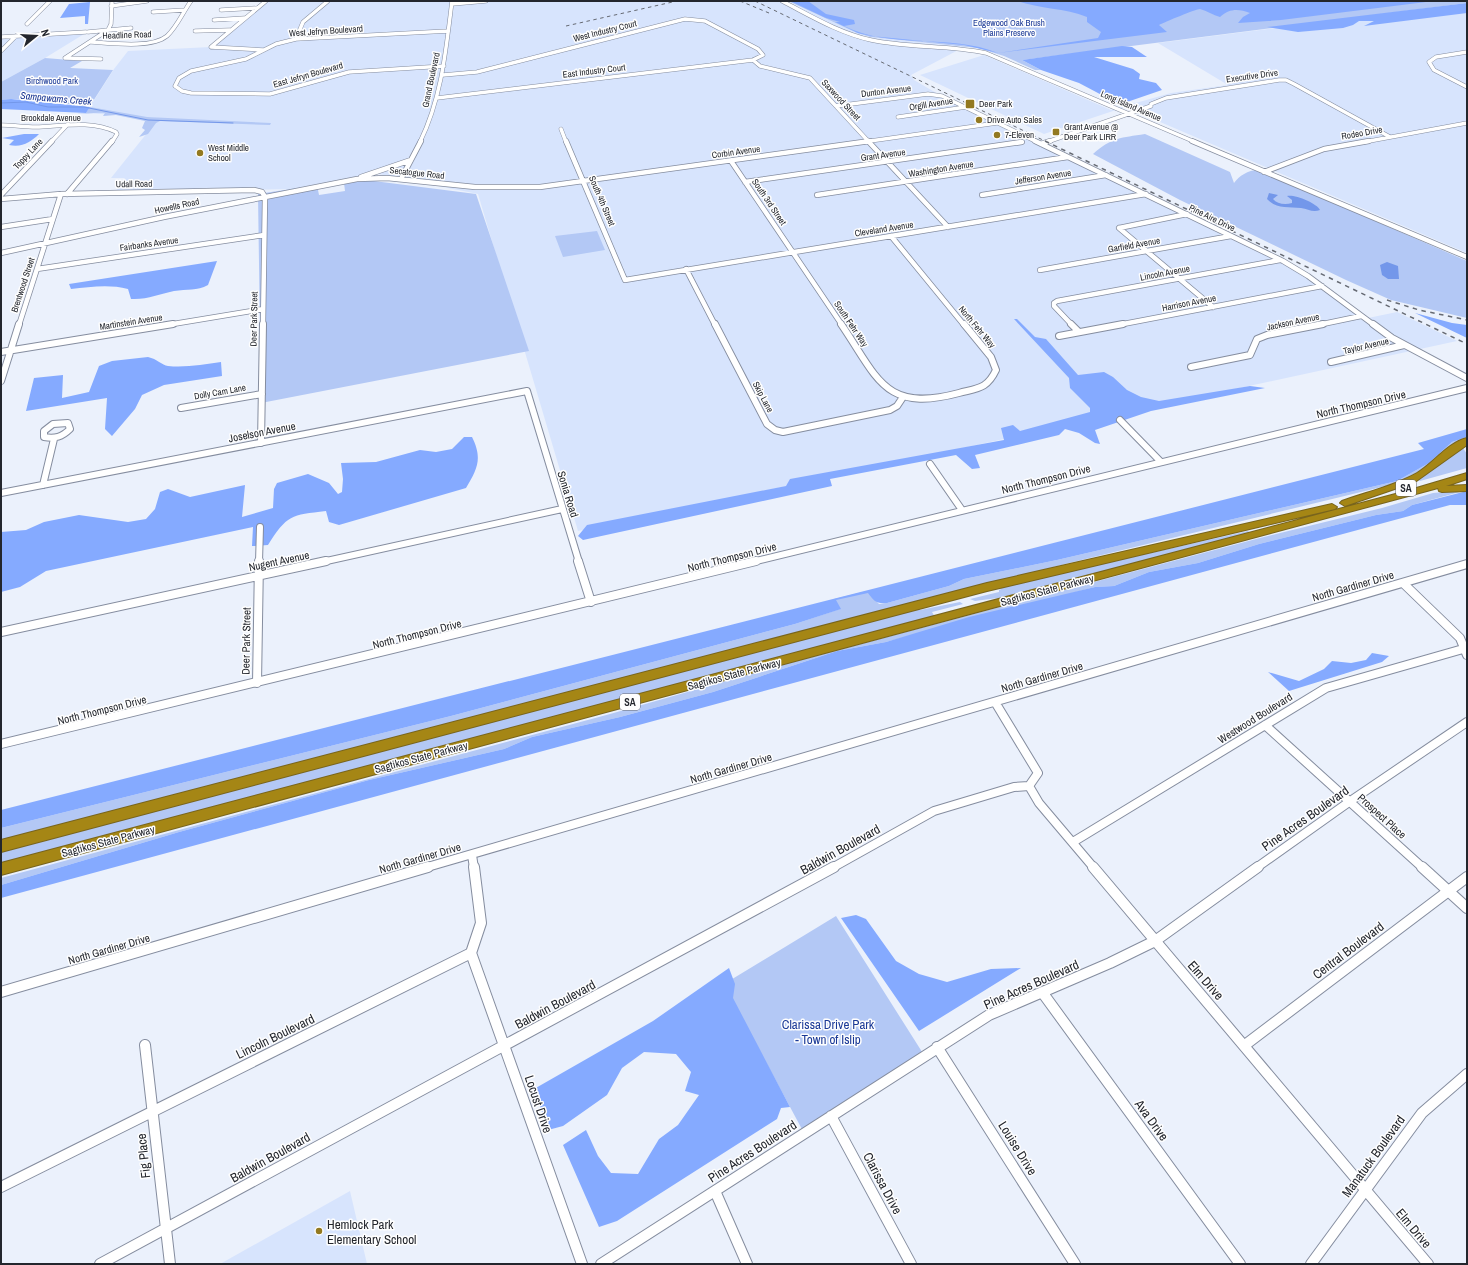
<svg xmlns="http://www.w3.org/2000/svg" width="1468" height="1265" viewBox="0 0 1468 1265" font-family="'Archivo Narrow',sans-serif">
<rect width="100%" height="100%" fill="#ebf1fc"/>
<!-- built -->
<path fill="#d7e4fd" d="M266,1H786L867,37L964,47L911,75L914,80L938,94L1276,258L1368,318L1397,312L1457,341L578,531L478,194L374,173L292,189L115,192L125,178H111L159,118L86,113L114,69L128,51L211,47Z
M1467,4V253L1125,107L1044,134L920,75L984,55L1111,110L1171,93L1228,85L1158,43Z
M89,31L45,58L1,82V36Z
M350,1191L367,1264H220Z"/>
<!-- green -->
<path fill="#b3c8f5" d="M788,1H1467V3L1022,60L1041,70H1035L1004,56L978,48L870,37L857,33Z
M45,58L82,61L70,68L113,70L90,106L14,99L1,100V82Z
M90,107L147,117L271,123L270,125L160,121L156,123L148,134L139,137L145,130L142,128L145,121L116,115L103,116L105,113C95,112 87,114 76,114L86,113Z
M1145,134L1230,172L1234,183C1239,176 1248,170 1258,170L1467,261V318L1391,300L1346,280L1180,200L1093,154C1112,137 1121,138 1145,134Z
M366,180L476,194L529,351L261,403L258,194L317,185L319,195L345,191L344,183Z
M597,231L605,250L563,257L555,236Z
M1467,437V439L1449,447L1431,464L1398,483L1069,563L1,840V828L451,716L795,624L840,609L834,599L867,591L879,604L887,603L949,586L964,579L1057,560L1397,481L1429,463L1452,442Z
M1464,446L1463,448L1467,454V468L1420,481L1417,479Z
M1467,490L1412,505L1403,511L1376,515L1259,544L1198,563L1149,572L1114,586L1095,587L886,642L837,651L713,692L620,717L532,737L504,749L369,780L179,832L1,885V878L610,714L786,664L1256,539L1382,508L1433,493Z
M1248,531L1250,533L1013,596L975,601L970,599L999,592V590L1001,589L1000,587Z
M960,602L963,604L932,612L935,617L1,865V850L919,608L920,610Z
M836,916L924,1055L804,1133L724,984Z"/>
<!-- forest -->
<path fill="#85aaff" d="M790,1H808L826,14L854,20L855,24L844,26C892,50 949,33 998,53L1098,38L1101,32L1087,22V17C1065,8 1040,9 1017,1H1434L1281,20L1238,23L1243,17L1250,13C1239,9 1230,8 1220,17C1213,15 1207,11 1200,9C1196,9 1165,22 1159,25L1167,32L998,53L964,45L871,36L858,33L835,22H840L826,18Z
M90,2L88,24H85V16L60,18L69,4Z
M1467,3V13L1364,26L1374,21H1359L1353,25L1343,28L1298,32L1267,27Z
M1122,46L1132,47L1147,57H1094L1133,69L1140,74L1139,79L1156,83L1162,90L1127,102H1115L1079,83L1041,70L1022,60Z
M11,99L90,107L86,113L1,109V100Z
M24,134H39C31,142 22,148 9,145L14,140L2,138Z
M217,261L208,285C197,291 187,289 174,291C159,294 147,300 131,299L128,289C109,284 90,287 71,289L69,284Z
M1415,313L1452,323L1467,325V338Z
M1014,319H1017L1035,337L1046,339L1078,375L1104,372L1113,377L1127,390L1141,397L1159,401L1250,386L1265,388L1151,411L1095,430L1100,444L1095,443L1079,433L1065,429L1059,435L975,455L980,468L972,469L956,455L830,479L832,486L583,540L578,536L587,525L786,486L790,479L1004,440L1001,428L1013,425L1020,431L1090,412V408L1070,388L1069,378Z
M148,357C157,359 162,365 168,366C186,368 204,364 221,362L222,376L164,385L142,395L135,409L112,436L105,429L107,398L26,411L34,378L63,375L62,398L89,392L99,366L112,361Z
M1467,429V437L1452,442L1429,463L1397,481L1057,560L964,579L949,586L887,603C876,604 874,601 868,593L836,600L841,609L795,624L451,716L1,828V810L1424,449L1418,443Z
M464,437H472C483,459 477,469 466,488L339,525L329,522L326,511C291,515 287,515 268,545L252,546L253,527L46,571L20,587L1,592V532L26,530L44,522L79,515L128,522L146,519L155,509L160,492L168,489L190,497L245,485L242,517L273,508L274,489L277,483L308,474L329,483L338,494L342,492L343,479L341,463L376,462L420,450L436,452L452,449Z
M1467,491V505H1450L1,898V885L179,832L369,780L504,749L532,737L620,717L713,692L837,651L886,642L969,617L1095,587L1114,586L1149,572L1198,563L1259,544L1376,515L1403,511L1412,505Z
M1372,653L1389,656L1382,662L1289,691L1268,672L1299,681L1324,669L1332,661L1351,663L1366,660Z
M856,915L866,919L896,961L919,974L947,982L991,969L1021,968L919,1031L841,918Z
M729,968L735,984L733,998L790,1107L781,1108L777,1119L617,1221L599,1227L563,1145L586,1130L598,1156L611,1173L638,1174L659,1139L678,1125L699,1095L685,1091L691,1072L676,1054L644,1052L622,1068L607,1095L563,1126L548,1130L534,1089L653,1021Z"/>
<!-- water -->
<path fill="#7397ea" d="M1269,193L1278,195L1273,199C1277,204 1285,205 1292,203V200L1287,196C1294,194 1317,203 1320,210C1313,213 1308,209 1301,208C1288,207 1276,209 1267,199Z
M1387,262L1398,266L1399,279H1388L1382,275L1380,265Z"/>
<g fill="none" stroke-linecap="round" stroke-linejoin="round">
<!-- stream -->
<path stroke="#7397ea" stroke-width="1" d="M1,103L26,102L48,107H84L148,120L233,123"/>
<!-- minor-far4 casing -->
<g stroke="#858d9f" stroke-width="4.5">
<path id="minor-far4" d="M782,1C811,16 839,33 871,40C909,48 948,45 986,53L1195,142
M452,4L486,1
M111,6L147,1
M221,10L257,8
M153,12L185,10
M214,20L245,18
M27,24L50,1
M195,31L230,30
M88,32L131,28
M1,37L86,32
M296,39L303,22L328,1
M91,42C110,43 151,49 167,36C177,27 183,12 191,1
M211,47L266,1
M211,47L263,50
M1,51L16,36
M1467,52L1436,57L1429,62L1434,70L1467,87
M65,58L108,30L111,24L112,1
M65,58L101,59
M753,60L760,66L810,78L869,142
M444,66L349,72L270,94L191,93L182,91L175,86L179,78L191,71L246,59L276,44L296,39L448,31
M437,98L753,60L763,55L758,49L705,21L685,19L477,72L443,75
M836,106L928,94L942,96L1037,142
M898,117L966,107
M1,125C12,125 24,127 36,127C62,126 91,120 116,132L117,134L112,142
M561,129L566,142
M51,142L68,124
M420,142C442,97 446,49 452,1
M863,142L997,123
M1047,142L1151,106V104L1166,98L1279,80H1286L1294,84L1390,137
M1364,142L1467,123"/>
</g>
<!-- minor-far3 casing -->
<g stroke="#858d9f" stroke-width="6">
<path id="minor-far3" d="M566,141L625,280L1146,194
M868,141L948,227
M1035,141L1283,261L1308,276L1374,325
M1192,141L1467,257
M1041,144L1050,141
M731,161L842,325
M1264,172L1324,149L1369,141
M361,177L411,160
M401,179L421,141
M745,182L1022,142
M67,194L112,141
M1,195L52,141
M817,195L1068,157
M982,195L1106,175
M1,199L61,194L254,190L262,192L265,197
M1,227L53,219
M1119,228L1213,307
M1119,228L1187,214
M891,236L964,325
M1,253L164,217L357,179L387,178L475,187H540L870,141
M37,269L264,235
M686,269L715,325
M1040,270L1231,236
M19,325L61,194
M167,325L263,309
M263,325L265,197
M1072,325L1054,306V303L1057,301L1280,260
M1118,325L1322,286
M1318,325L1361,316"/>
</g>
<!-- minor-far2 casing -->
<g stroke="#858d9f" stroke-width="8">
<path id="minor-far2" d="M715,324L767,424L775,430L783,432L890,410L897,406L903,397
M841,324C878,378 884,413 959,393C978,388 987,389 996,370L991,357L964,324
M1071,324L1079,332
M1373,324L1392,338L1467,378
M1059,336L1123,324
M1,352L173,324
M1331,362L1404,345
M1191,367L1250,355L1257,339L1267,335L1323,324
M1,381L19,324
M181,408L262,394
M1120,420L1161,462
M68,423L70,429C62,437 55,439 44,437V431L53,424Z
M261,443L263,324
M930,464L962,510
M43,485L54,439
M1,493L527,391L579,562
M259,562L260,527
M322,562L562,509
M752,562L1467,388"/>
</g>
<!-- minor-far1 casing -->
<g stroke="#858d9f" stroke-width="10">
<path id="minor-far1" d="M578,561L591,602
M1403,583L1460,638L1467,655
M1,632L326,561
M257,683L259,561
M995,702L1038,773L1029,786L1039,803L1094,868
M1265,725L1423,868
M1,744L756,561
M1073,842L1326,688L1463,649
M472,855L474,868
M424,868L1467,564
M832,868L934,811L1014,787L1029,786
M1256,868L1349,802L1467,722"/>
</g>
<!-- minor casing -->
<g stroke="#858d9f" stroke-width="12">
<path id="minor" d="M1093,867L1428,1264
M1422,867L1467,908
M471,953L582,1264
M1,992L428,867
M1042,992L1240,1264
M145,1045L170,1264
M1245,1045L1467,877
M937,1047L1075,1264
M831,1116L911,1264
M1,1187L471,953L481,923L474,867
M715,1191L747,1264
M100,1264L834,867
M601,1264L989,1015L1110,963L1155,941L1258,867
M1311,1264L1422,1113L1467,1074"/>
</g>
<!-- highway casing -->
<g stroke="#78641d" stroke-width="2">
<path id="highway" d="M1467,438V445L1415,482L1345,506L1340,503L1342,501C1367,492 1394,486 1417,473C1434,463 1447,443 1467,438Z
M1467,473V479L1446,486L1467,485V491L1442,492L1439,491L1438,488L1,875V863L1403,492Z
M1332,504L1337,507L1335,509L987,591L1,852V840L987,583Z"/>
</g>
<!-- minor-far4 -->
<use href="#minor-far4" stroke="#fff" stroke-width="3.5"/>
<!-- minor-far3 -->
<use href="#minor-far3" stroke="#fff" stroke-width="4.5"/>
<!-- minor-far2 -->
<use href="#minor-far2" stroke="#fff" stroke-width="6"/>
<!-- minor-far1 -->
<use href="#minor-far1" stroke="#fff" stroke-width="8"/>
<!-- minor -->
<use href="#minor" stroke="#fff" stroke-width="10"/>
<!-- highway -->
<use href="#highway" fill="#a58615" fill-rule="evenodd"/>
<!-- rail-far1 -->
<path stroke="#666a73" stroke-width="1" stroke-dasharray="3.5 3.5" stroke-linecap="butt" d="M740,1L769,13
M755,1L1047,142
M566,26L677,1"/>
<!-- rail -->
<path stroke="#666a73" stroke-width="1.5" stroke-dasharray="4.5 4.5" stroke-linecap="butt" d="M1045,141L1467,344
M1387,300L1419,310L1467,320"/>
</g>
<!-- markers -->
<g fill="#937920" stroke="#fefefe" stroke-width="1.5">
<rect x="965" y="99" width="10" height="10" rx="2"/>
<circle cx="979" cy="120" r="4"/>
<rect x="1052" y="128" width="8" height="8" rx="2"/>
<circle cx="997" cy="135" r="4"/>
<circle cx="200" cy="153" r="4"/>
<circle cx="319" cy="1231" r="4"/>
</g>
<g text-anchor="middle" stroke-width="3" stroke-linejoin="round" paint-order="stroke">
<!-- far-park labels -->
<g font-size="9" fill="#193896" stroke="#fefefe">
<text x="1009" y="26">Edgewood Oak Brush<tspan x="1009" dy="10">Plains Preserve</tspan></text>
<text x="52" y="84">Birchwood Park</text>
</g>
<!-- far-street labels -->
<g font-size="9" fill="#23262d" stroke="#fefefe">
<text transform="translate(326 31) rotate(-4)" y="3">West Jefryn Boulevard</text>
<text transform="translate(605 31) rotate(-14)" y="3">West Industry Court</text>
<text transform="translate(127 35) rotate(-2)" y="3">Headline Road</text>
<text transform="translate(594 71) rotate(-7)" y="3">East Industry Court</text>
<text transform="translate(308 75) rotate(-16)" y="3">East Jefryn Boulevard</text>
<text transform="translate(1252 76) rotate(-8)" y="3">Executive Drive</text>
<text transform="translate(431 80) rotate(-78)" y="3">Grand Boulevard</text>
<text transform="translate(886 91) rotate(-7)" y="3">Dunton Avenue</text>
<text transform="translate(841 100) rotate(47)" y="3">Saxwood Street</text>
<text transform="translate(931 104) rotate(-9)" y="3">Orgill Avenue</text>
<text transform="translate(1131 106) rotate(23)" y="3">Long Island Avenue</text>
<text x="51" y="121">Brookdale Avenue</text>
<text transform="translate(1362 133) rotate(-10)" y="3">Rodeo Drive</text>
<text transform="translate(736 152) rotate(-8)" y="3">Corbin Avenue</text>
<text transform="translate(28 154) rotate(-47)" y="3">Toppy Lane</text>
<text transform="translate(883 155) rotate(-8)" y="3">Grant Avenue</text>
<text transform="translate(941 169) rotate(-9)" y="3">Washington Avenue</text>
<text transform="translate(417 173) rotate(6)" y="3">Secatogue Road</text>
<text transform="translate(1043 177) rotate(-9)" y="3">Jefferson Avenue</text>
<text transform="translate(134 184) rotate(-1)" y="3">Udall Road</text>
<text transform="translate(602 201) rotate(67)" y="3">South 4th Street</text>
<text transform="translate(769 202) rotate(56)" y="3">South 3rd Street</text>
<text transform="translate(177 206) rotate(-12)" y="3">Howells Road</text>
<text transform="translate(1212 218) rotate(26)" y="3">Pine Aire Drive</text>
<text transform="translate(884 229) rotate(-9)" y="3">Cleveland Avenue</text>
<text transform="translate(149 244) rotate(-8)" y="3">Fairbanks Avenue</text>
<text transform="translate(1134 245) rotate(-10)" y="3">Garfield Avenue</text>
<text transform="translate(1165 273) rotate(-11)" y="3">Lincoln Avenue</text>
<text transform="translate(23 285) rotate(-72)" y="3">Brentwood Street</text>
<text transform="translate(1189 303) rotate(-11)" y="3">Harrison Avenue</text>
<text transform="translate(254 319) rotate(-89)" y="3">Deer Park Street</text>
<text transform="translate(131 322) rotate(-9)" y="3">Martinstein Avenue</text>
<text transform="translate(1293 322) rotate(-12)" y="3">Jackson Avenue</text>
<text transform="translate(851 324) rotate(56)" y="3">South Fehr Way</text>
<text transform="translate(977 327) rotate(50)" y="3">North Fehr Way</text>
<text transform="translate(1366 346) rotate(-13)" y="3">Taylor Avenue</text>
<text transform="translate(220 392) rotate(-10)" y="3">Dolly Cam Lane</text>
<text transform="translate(763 397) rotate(62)" y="3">Skip Lane</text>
</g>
<!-- far-poi labels -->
<g font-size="9" fill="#23262d" stroke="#fefefe" text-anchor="start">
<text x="979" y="107">Deer Park</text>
<text x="987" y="123">Drive Auto Sales</text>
<text x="1064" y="130">Grant Avenue @<tspan x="1064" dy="10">Deer Park LIRR</tspan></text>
<text x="1005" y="138">7-Eleven</text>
<text x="208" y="151">West Middle<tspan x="208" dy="10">School</tspan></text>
</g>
<!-- far-water labels -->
<g font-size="10" font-style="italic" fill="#13308f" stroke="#fefefe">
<text transform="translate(56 98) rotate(5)" y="4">Sampawams Creek</text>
</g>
<!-- shield labels -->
<g fill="#fefefe" stroke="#65676c" stroke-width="1">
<rect x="1396" y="480" width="20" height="16" rx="3"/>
<rect x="620" y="694" width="20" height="16" rx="3"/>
</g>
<g font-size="10" font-weight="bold" fill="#23262d">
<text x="1406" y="492">SA</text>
<text x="630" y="706">SA</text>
</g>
<!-- street labels -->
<g font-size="11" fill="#23262d" stroke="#fefefe">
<text transform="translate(1361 404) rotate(-13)" y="4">North Thompson Drive</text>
<text transform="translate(262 432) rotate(-11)" y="4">Joselson Avenue</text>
<text transform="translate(1046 479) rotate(-14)" y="4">North Thompson Drive</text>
<text transform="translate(568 494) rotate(73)" y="4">Sonia Road</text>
<text transform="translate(732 557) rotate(-14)" y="4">North Thompson Drive</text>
<text transform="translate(279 561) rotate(-12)" y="4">Nugent Avenue</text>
<text transform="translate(1353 586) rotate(-16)" y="4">North Gardiner Drive</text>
<text transform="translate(1047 590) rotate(-15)" y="4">Sagtikos State Parkway</text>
<text transform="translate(417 634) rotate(-14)" y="4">North Thompson Drive</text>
<text transform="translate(246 641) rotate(-89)" y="4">Deer Park Street</text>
<text transform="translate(734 674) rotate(-15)" y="4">Sagtikos State Parkway</text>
<text transform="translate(1042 677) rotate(-16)" y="4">North Gardiner Drive</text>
<text transform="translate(102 710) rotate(-14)" y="4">North Thompson Drive</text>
<text transform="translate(1255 718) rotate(-32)" y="4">Westwood Boulevard</text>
<text transform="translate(421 757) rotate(-15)" y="4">Sagtikos State Parkway</text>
<text transform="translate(731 768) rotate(-16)" y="4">North Gardiner Drive</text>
<text transform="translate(1382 816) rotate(42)" y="4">Prospect Place</text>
<text transform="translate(108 841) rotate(-15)" y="4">Sagtikos State Parkway</text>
<text transform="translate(420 858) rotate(-16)" y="4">North Gardiner Drive</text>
<text transform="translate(109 949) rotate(-16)" y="4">North Gardiner Drive</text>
</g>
<!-- near-street labels -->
<g font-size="13" fill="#23262d" stroke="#fefefe">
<text transform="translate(1305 818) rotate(-35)" y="5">Pine Acres Boulevard</text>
<text transform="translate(840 849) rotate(-29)" y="5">Baldwin Boulevard</text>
<text transform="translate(1348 950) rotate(-37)" y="5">Central Boulevard</text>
<text transform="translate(1206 980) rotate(49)" y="5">Elm Drive</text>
<text transform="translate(1031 984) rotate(-24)" y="5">Pine Acres Boulevard</text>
<text transform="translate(555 1004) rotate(-28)" y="5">Baldwin Boulevard</text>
<text transform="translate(275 1036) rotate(-26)" y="5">Lincoln Boulevard</text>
<text transform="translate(539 1104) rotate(71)" y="5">Locust Drive</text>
<text transform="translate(1152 1120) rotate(54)" y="5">Ava Drive</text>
<text transform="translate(1018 1148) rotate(58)" y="5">Louise Drive</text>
<text transform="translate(752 1151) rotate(-33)" y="5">Pine Acres Boulevard</text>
<text transform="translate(143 1156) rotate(-96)" y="5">Fig Place</text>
<text transform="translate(1373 1156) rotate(-54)" y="5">Manatuck Boulevard</text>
<text transform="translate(270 1157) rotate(-29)" y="5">Baldwin Boulevard</text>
<text transform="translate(883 1183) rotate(62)" y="5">Clarissa Drive</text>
<text transform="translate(1414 1228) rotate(50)" y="5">Elm Drive</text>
</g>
<!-- near-park labels -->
<g font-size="13" fill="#193896" stroke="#fefefe">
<text x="828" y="1029">Clarissa Drive Park<tspan x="828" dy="15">- Town of Islip</tspan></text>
</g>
<!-- near-poi labels -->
<g font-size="13" fill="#23262d" stroke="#fefefe" text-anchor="start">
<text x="327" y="1229">Hemlock Park<tspan x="327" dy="15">Elementary School</tspan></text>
</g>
</g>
<!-- border -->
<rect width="1468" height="1265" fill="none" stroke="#23262d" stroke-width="4"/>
<!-- north arrow -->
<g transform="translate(36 36) rotate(72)" stroke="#fefefe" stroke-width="3" paint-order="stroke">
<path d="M0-3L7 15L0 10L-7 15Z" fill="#23262d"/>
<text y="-6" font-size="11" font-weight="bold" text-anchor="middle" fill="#23262d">N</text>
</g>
</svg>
